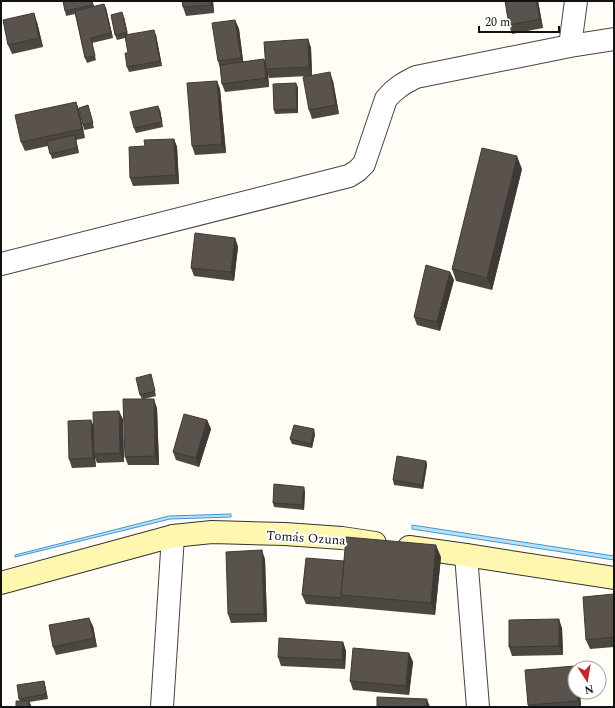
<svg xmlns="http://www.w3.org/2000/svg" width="615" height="708" viewBox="0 0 615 708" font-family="Spectral,serif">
<rect width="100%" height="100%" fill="#fffdf5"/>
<!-- water -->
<path fill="#b9e0f7" stroke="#3f96cf" d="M231,514V517L170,519L15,557V555L169,516Z
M412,525L614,556V560L412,529Z"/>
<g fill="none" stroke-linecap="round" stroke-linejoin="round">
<!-- street casing -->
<g stroke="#444" stroke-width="24">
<path id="street" d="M570,46L576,1
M1,264L349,176L357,171L364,164L386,99C395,88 404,83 416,77L570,46L614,39
M466,555L478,707
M162,707L173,536"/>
</g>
<!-- secondary casing -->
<g stroke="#333" stroke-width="24">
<path id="secondary" d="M409,547L466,555L614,578
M1,583L173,536L212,532L285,534L342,538L375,543"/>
</g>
<!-- street -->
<use href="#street" stroke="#fff" stroke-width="22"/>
<!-- secondary -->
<use href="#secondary" stroke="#fff6b0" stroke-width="22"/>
</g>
<!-- wall -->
<path fill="#4d4742" d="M63,1H92L94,6L106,8L113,38L92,43L96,60L87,63L85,58L75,14L66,16Z
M182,1H213L214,13L186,16L183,7Z
M270,1H296L270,2Z
M307,1H319L308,2Z
M505,1H538L543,28L512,34L509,25Z
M124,17L128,35H156L162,66L129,72L127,67L128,53L125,38L117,40L115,35Z
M235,20L239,29L243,62L264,59L265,64L308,39L311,48L312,75L333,81L339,114L312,119L309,110L308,76L269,78L268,74L269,87L225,92L222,84L220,68L218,61Z
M37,22L43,47L12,54L8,45Z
M217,81L220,89L226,153L195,155L192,146Z
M298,87V113L275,114L274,110Z
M76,102L79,110L85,138L76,140L79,153L52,159L48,146L25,151L21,142Z
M88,105L94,128L84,130L83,125Z
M160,110L163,127L136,133L134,128Z
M174,139L177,147L179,184L133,186L130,178L145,146Z
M522,169L492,290L456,281L452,269Z
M235,238L238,247L234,281L194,276L191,268Z
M450,272L454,280L440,331L417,325L414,317Z
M152,379L156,396L144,399L157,408L159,465H128L125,457L142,399L140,395Z
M123,419L124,462L97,463L95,458L96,467L72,468L69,459L94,426Z
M207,420L211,429L199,467L176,460L173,452Z
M315,434L312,448L292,444L290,439Z
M426,461L427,465L423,489L394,485L393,480Z
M305,491L304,510L274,507L273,503Z
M441,557L435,615L346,607L306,604L302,595L344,561Z
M265,559L267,622L231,623L228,614Z
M614,595V647L590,649L586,640Z
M93,626L97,647L56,655L53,647Z
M562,628L563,655L512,656L509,647Z
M343,642L346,651L345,669L281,666L278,657Z
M409,653L413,662L409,695L353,690L350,681Z
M44,681L45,685L48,699L29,702L31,707H16L20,701L19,699Z
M575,692H580L581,707H528V705Z"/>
<!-- shaded-wall -->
<path fill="#3f3936" d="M211,1H213L214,13L211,5Z
M536,1H538L543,28L540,19Z
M104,4L106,8L113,38L111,33Z
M122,12L124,17L128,37L127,32Z
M34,13L37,22L43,47L39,38Z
M235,20L239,29L244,67L241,58Z
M154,30L156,35L162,66L160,61Z
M308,39L311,48L312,76L309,67Z
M264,59L267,69H266L268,74L269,87L266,78Z
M330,72L333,81L339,114L336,105Z
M217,81L220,89L226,153L222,144Z
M296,83L298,87V113L297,109Z
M76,102L79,110L85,138L82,129Z
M158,106L160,110L163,127L162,122Z
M75,135L76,139L79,153L77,148Z
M174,139L177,147L179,184L176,175Z
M517,156L522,169L492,290L487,278Z
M235,238L238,247L234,281L231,272Z
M450,272L454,280L440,331L437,322Z
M154,399L157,408L159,465L155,456Z
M119,411L123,419L124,462L120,453Z
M91,420L95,429L94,454L95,458L96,467L93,458Z
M207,420L211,429L199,467L196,458Z
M314,429L315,434L312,448L311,444Z
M426,461L427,465L423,489L422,485Z
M304,487L305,491L304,510L302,505Z
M436,545L441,557L435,615L431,603Z
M262,550L265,559L267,622L264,614Z
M89,618L93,626L97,647L94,638Z
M559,619L562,628L563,655L559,646Z
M343,642L346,651L345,669L342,660Z
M409,653L413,662L409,695L406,686Z
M44,681L45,685L48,699L46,694Z
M577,692H580L581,707H580L578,701Z
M427,699L430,707H426Z
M29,701L31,705V707H29Z"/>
<!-- building -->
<path fill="#5a524d" stroke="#3f3936" d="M63,1H92L93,5L65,11Z
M182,1H211V5L183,7Z
M505,1H536L540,19L509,25Z
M104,4L111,33L91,38L95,56L85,58L75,11Z
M122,12L127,32L115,35L111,15Z
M34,13L39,38L8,45L3,20Z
M235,20L241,58L218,61L212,23Z
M154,30L160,61L127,67L125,53H128L125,35Z
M308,39L309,67L266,69L264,42Z
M264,59L266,78L222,84L220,65Z
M330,72L336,105L309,110L303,77Z
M217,81L222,144L192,146L187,83Z
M296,83L297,109L274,110L273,84Z
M76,102L82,129L21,142L15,115Z
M88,105L93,123L83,125L79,108Z
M158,106L162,122L134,128L130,112Z
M75,135L77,148L50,154L47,141Z
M174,139L176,175L130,178L129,147L145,146L144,140Z
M482,148L517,156L487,278L452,269Z
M195,233L235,238L231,272L191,268Z
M426,265L450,272L437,322L414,317Z
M151,374L155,391L140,395L136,378Z
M123,399H154L155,456L125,457Z
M119,411L120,453L94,454L93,412Z
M184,414L207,420L196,458L173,452Z
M91,420L93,458L69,459L68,421Z
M294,425L314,429L311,444L290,439Z
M397,456L426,461L422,485L393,480Z
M274,484L304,487L302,505L273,503Z
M346,537L436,545L431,603L341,595Z
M262,550L264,614H228L226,552Z
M306,558L344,561L341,595L342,598L302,595Z
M614,594V637L586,640L583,597Z
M89,618L94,638L53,647L49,625Z
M559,619V646L509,647V620Z
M279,638L343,642L342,660L278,657Z
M353,648L409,653L406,686L350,681Z
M575,666V692H577L578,701L528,705L525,670Z
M44,681L46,694L19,699L17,685Z
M377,697L427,699L426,707H377Z
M16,701H29V707H16Z"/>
<g text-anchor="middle" stroke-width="4" stroke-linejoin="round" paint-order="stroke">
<!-- street labels -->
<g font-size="13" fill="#111" stroke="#fff">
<text transform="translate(306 537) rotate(4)" y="5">Tomás Ozuna</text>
</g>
</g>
<!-- border -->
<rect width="615" height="708" fill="none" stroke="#111111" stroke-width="4"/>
<!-- north arrow -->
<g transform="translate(587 680) rotate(168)"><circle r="19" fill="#ffffff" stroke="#a0a0a0"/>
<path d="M0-3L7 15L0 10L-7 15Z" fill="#c4262e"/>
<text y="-6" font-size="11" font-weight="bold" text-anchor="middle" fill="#111111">N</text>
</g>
<!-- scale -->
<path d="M479 26v6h80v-6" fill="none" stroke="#111111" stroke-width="2"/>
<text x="485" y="26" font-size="12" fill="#111111" stroke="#ffffff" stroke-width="3" paint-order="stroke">20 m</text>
</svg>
